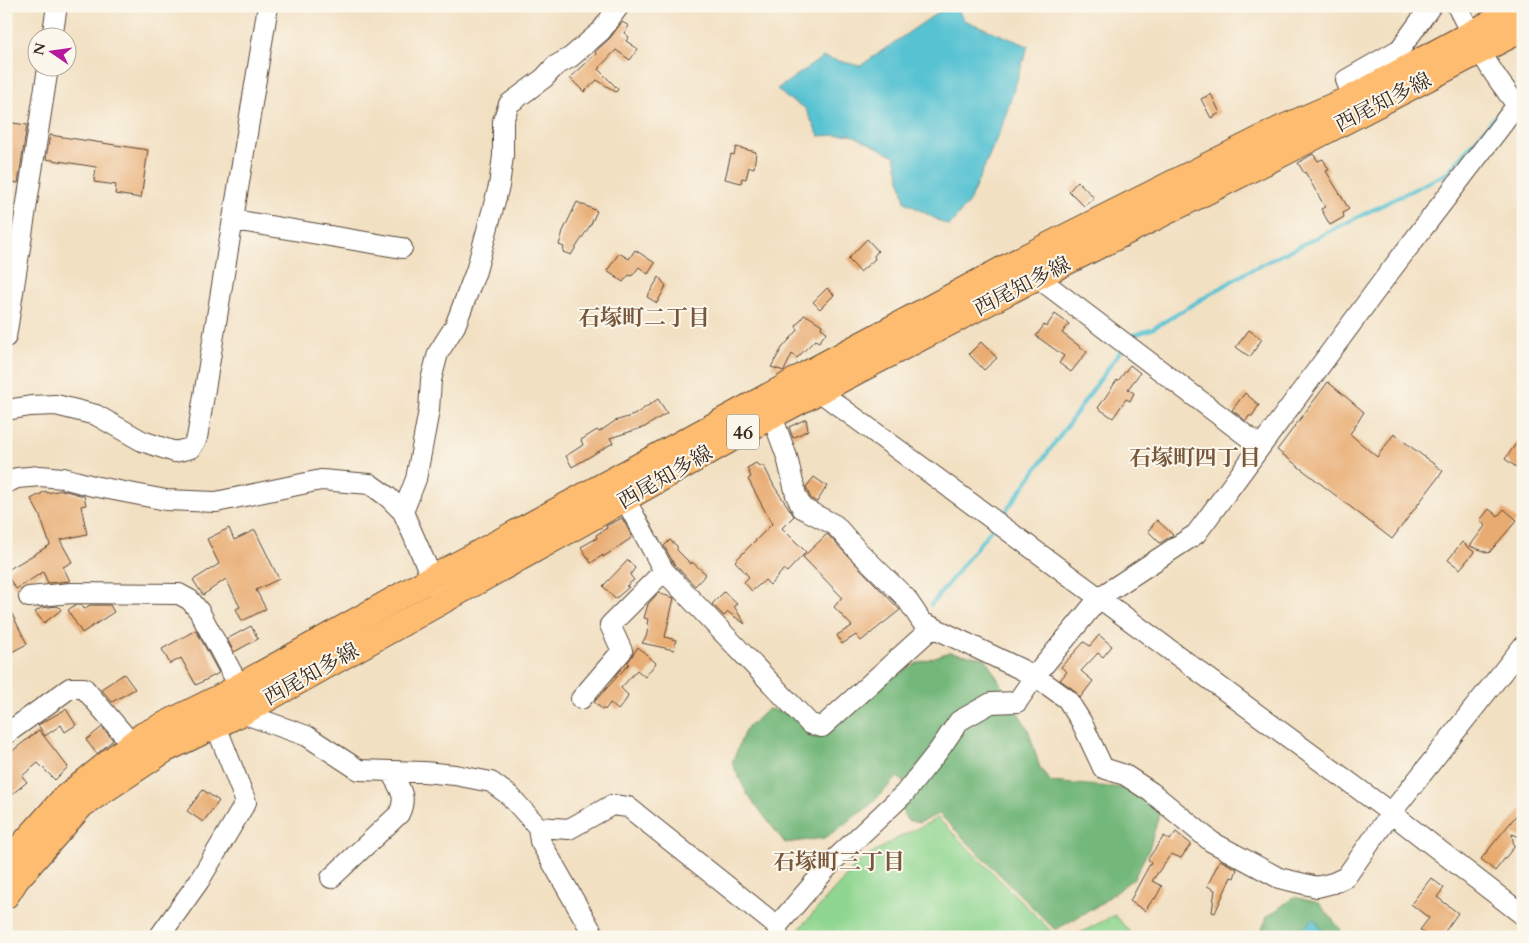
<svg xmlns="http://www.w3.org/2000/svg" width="1529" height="943" viewBox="0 0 1529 943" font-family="Cardo,'Noto Serif JP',serif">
<rect width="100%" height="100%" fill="#fbf7ec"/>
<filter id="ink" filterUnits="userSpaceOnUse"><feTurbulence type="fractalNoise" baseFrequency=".02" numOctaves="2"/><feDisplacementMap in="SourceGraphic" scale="10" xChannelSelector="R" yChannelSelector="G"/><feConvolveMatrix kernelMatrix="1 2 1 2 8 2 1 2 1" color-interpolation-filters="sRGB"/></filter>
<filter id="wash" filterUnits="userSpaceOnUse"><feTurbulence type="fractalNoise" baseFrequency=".0096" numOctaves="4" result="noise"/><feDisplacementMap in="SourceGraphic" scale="20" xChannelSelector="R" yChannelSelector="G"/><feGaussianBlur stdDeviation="1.12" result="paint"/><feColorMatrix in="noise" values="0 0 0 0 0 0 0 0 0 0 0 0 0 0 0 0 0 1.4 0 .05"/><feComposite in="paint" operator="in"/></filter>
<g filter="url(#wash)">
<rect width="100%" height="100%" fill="#f2e0c2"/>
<!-- green -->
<path fill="#8fd690" stroke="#658057" d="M938,818L1057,937H795L801,927L858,863L894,840Z
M1115,915L1134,937H1072Z"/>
<!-- forest -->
<path fill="#73b77a" stroke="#57704c" d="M949,652L985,658L1028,729L1040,768L1051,782L1124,788L1160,812L1149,849L1134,878L1099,905L1055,930L939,814L919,823L907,820L901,809L915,792L898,777L868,807L825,838L785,843L747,794L732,763L745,730L768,709L813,717L873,689L915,664Z
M1294,897L1319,903L1341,930L1344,937H1259L1267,917Z"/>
<!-- water -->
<path fill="#57c2d2" stroke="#497678" d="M956,7L964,20L1028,46L1002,126L969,202L949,226L905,202L895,156L850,134L819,136L805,108L787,98L777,89L823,57L860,66L940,11Z
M1314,918L1322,930L1324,937H1295Z"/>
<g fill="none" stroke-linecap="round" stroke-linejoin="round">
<!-- stream -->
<path stroke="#57c2d2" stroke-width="4" d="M1516,92L1523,85
M1130,339L1134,335L1152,329L1247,272L1447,173L1502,109
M1001,518L1122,349
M931,605L993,527"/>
</g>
<g id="blocks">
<!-- building -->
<path fill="#e8ab71" d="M622,22L629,26L624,33L629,37L626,41L638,49L630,60L616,50L598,69L618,89L616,92L597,80L584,92L570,78L596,54L595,52L610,38Z
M1211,94L1220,113L1211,118L1201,99Z
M6,122L27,125L18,183L6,181Z
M50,135L148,150L141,198L115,194L116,185L94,182L96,167L46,159Z
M736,147L756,152L754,168L749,167L746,179L742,178L741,183L725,179L731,154L734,155Z
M1313,154L1318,161L1323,159L1329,170L1326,171L1349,209L1343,213L1344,217L1330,225L1321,209L1325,207L1305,172L1304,173L1298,163Z
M1078,181L1094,198L1084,206L1069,191Z
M577,202L597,211L591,224L571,255L563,252L564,247L559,245L563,231Z
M867,239L878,251L874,256L875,259L860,272L848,259Z
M635,250L655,263L648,274L639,267L632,276L629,275L623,282L607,271L619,253L629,259Z
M659,277L666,286L657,303L647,297Z
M827,288L834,295L820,309L813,302Z
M1055,314L1069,324L1062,333L1087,352L1071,372L1059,363L1064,356L1036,336L1044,325L1046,327Z
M804,315L808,316L822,325L821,328L827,332L819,342L815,340L797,358L792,354L784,371L771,367L782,348L798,330L796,326Z
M1249,330L1262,339L1250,357L1236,347Z
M981,342L997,358L984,370L969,354Z
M1130,365L1140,373L1128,389L1134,393L1130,401L1126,399L1113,418L1098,408L1117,380L1118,381Z
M1328,382L1364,412L1350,434L1377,457L1394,434L1443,471L1392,539L1277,450Z
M1245,393L1259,405L1252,416H1249L1246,421L1232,410Z
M658,399L667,413L645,427L610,438L613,443L572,467L566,456L583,445L581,440L597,430L599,432L615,421L634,415Z
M806,419L808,430L793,438L789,427Z
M1523,434V472L1505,459Z
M756,463L758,465L764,466L774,486L794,516L782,528L806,552L787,572L784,569L770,585L765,580L752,591L744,582L749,577L735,561L772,524L748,479L751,477L747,468Z
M814,477L827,486L817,502L811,499L806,487Z
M62,490L84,496L86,505L81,506L87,534L60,540L72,562L63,567L70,581L48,583L43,572L16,589L6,574V571L50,545L40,516L31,499L46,491L47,493Z
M1489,509L1498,516L1504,509L1517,520L1489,553L1470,546L1485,526L1480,520Z
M622,518L632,536L630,539L603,557V555L591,563L581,547L597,538L596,535L607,528L606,526Z
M1157,520L1173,535L1160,543L1148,531Z
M229,528L234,540L255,530L279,579L256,590L266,609L242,621L236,609L240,607L226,579L203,595L193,580L219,564L207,539Z
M827,534L900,610L861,641L856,635L842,644L837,635L852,626L834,607L842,597L803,557Z
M670,540L677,546V550L691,564L692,562L706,574L695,586L674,564L664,546Z
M1462,542L1474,552L1460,569L1448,560Z
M628,560L635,568L630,575L634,580L626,586L629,587L615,599L603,586Z
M724,592L737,604L734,606L745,624L728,612L724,616L712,604Z
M658,593L674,598L665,637L676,640L674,650L642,643L646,637L649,625L647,624L648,619L644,618L648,604Z
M6,602L27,644L6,655Z
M75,605H82L84,609L90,605H110L114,612L82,633L68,610Z
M58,606L61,610L44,623L35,612L41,608Z
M251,626L258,639L234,652L227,639Z
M196,630L219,673L196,685L181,658L170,664L162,649Z
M1099,635L1112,646L1103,657L1098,653L1081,671L1093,681L1080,698L1074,690L1060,680L1067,672L1061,667L1084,642L1090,646Z
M638,647L656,663L645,677L637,670L621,688L628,695L626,700L618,710L610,703L605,710L603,708L602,709L594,702L629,664L628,662Z
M124,674L135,689L112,702L101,689Z
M66,709L76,725L65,732L61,725L45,736L38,725Z
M102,727L113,740L97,754L86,740Z
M39,730L68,767L55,780L38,763L22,776L27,782L6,799V756Z
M203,790L219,801L203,822L187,811Z
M1523,807V838L1512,834L1514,847L1495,871L1481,859Z
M1176,832L1191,844L1181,858L1171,854L1152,881L1162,886L1155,899H1153L1145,911L1130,901L1151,862L1148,859L1164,836L1170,840Z
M1220,860L1237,869L1234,878L1231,877L1215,913L1212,912L1215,890L1207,886Z
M1431,878L1444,888L1437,897L1458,913L1441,937H1429L1420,930L1429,918L1411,904Z"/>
</g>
</g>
<g filter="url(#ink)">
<use href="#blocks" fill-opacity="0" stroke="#564537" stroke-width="1"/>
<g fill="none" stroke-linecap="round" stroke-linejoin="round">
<!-- minor casing -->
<g stroke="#564537" stroke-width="22">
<path id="minor" d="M1457,6C1472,35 1485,63 1505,89C1510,96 1515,104 1523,110
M52,38L57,6
M1353,97L1346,80L1400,49L1431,6
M234,220L402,248
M1037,277L1260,446
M6,337L48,68
M812,381L820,392L1391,813L1523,915
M6,410L31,406L56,405L96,415L142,441L175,452L191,448L197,438L268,6
M772,416L787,457L796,495L802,508L835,525L858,551L906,598L922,622L1035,676L1067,699L1081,721L1103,768L1125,775L1151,792L1212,842L1279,878L1317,887L1333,883L1346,877L1391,813L1523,646
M6,483L17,478L40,476L63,478L93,486L166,500L216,502L321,480L370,484L388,497L403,512L432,578L445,600
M625,499L664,571L810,724L822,727L933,627
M403,512L416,479L422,448L429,410L431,380L438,353L455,326L476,271L499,186L503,156V121L509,104L544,78L555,66L571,57L601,31L619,6
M29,597L71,593L179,594L190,600L199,611L239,686
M581,699L622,651L610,625L664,571
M242,713L307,736L359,770L424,772L455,775L491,782L510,796L538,827L540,841L592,932L593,937
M6,734L70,688H84L131,743
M538,827L569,829L612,805L628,807L777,926
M331,878L399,814C408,796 399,788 391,772
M159,937L199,881L246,802L216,726
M778,937L777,926L833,861L904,794L939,750L959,721L991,703L1017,702L1035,676L1100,597L1196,534L1388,274L1517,105"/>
</g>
<!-- major casing -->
<g stroke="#564537" stroke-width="27">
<path id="major" d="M6,863L64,798L143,735L220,697L432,578L781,389L806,374L1027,256L1282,128L1353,97L1522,6
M6,896L17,879L82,805L165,750L242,713L561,535L772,416L1037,277L1284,153L1523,29"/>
</g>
<!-- minor -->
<use href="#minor" stroke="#fff" stroke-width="20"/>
<!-- major -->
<use href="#major" stroke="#febc70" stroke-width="25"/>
</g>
</g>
<g text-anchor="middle" stroke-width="4" stroke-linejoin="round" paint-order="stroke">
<!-- shield labels -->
<rect fill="#fbf7ec" stroke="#75685c" stroke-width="1" x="727" y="414.5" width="32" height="35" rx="4"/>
<g font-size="20" font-weight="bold" fill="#3b2a1e">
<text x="743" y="439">46</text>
</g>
<!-- street labels -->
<g font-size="21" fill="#3b2a1e" stroke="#fbf7ec">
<text transform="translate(1383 102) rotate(-27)" y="7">西尾知多線</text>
<text transform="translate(1022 286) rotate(-27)" y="7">西尾知多線</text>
<text transform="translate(665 477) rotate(-30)" y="7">西尾知多線</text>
<text transform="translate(311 674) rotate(-29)" y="7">西尾知多線</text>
</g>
<!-- neighbourhood labels -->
<g font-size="22" font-weight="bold" fill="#78573b" stroke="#fbf7ec">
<text x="644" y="325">石塚町二丁目</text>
<text x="1195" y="465">石塚町四丁目</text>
<text x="839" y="869">石塚町三丁目</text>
</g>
</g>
<!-- margin -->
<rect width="1529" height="943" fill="none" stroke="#fbf7ec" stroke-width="25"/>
<!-- north arrow -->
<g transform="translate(52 52) rotate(283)"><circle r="24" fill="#fbf7ec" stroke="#aea59a"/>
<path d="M0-4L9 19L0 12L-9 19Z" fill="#b5179e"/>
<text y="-8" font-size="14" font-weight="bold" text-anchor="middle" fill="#3b2a1e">N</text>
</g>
</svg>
